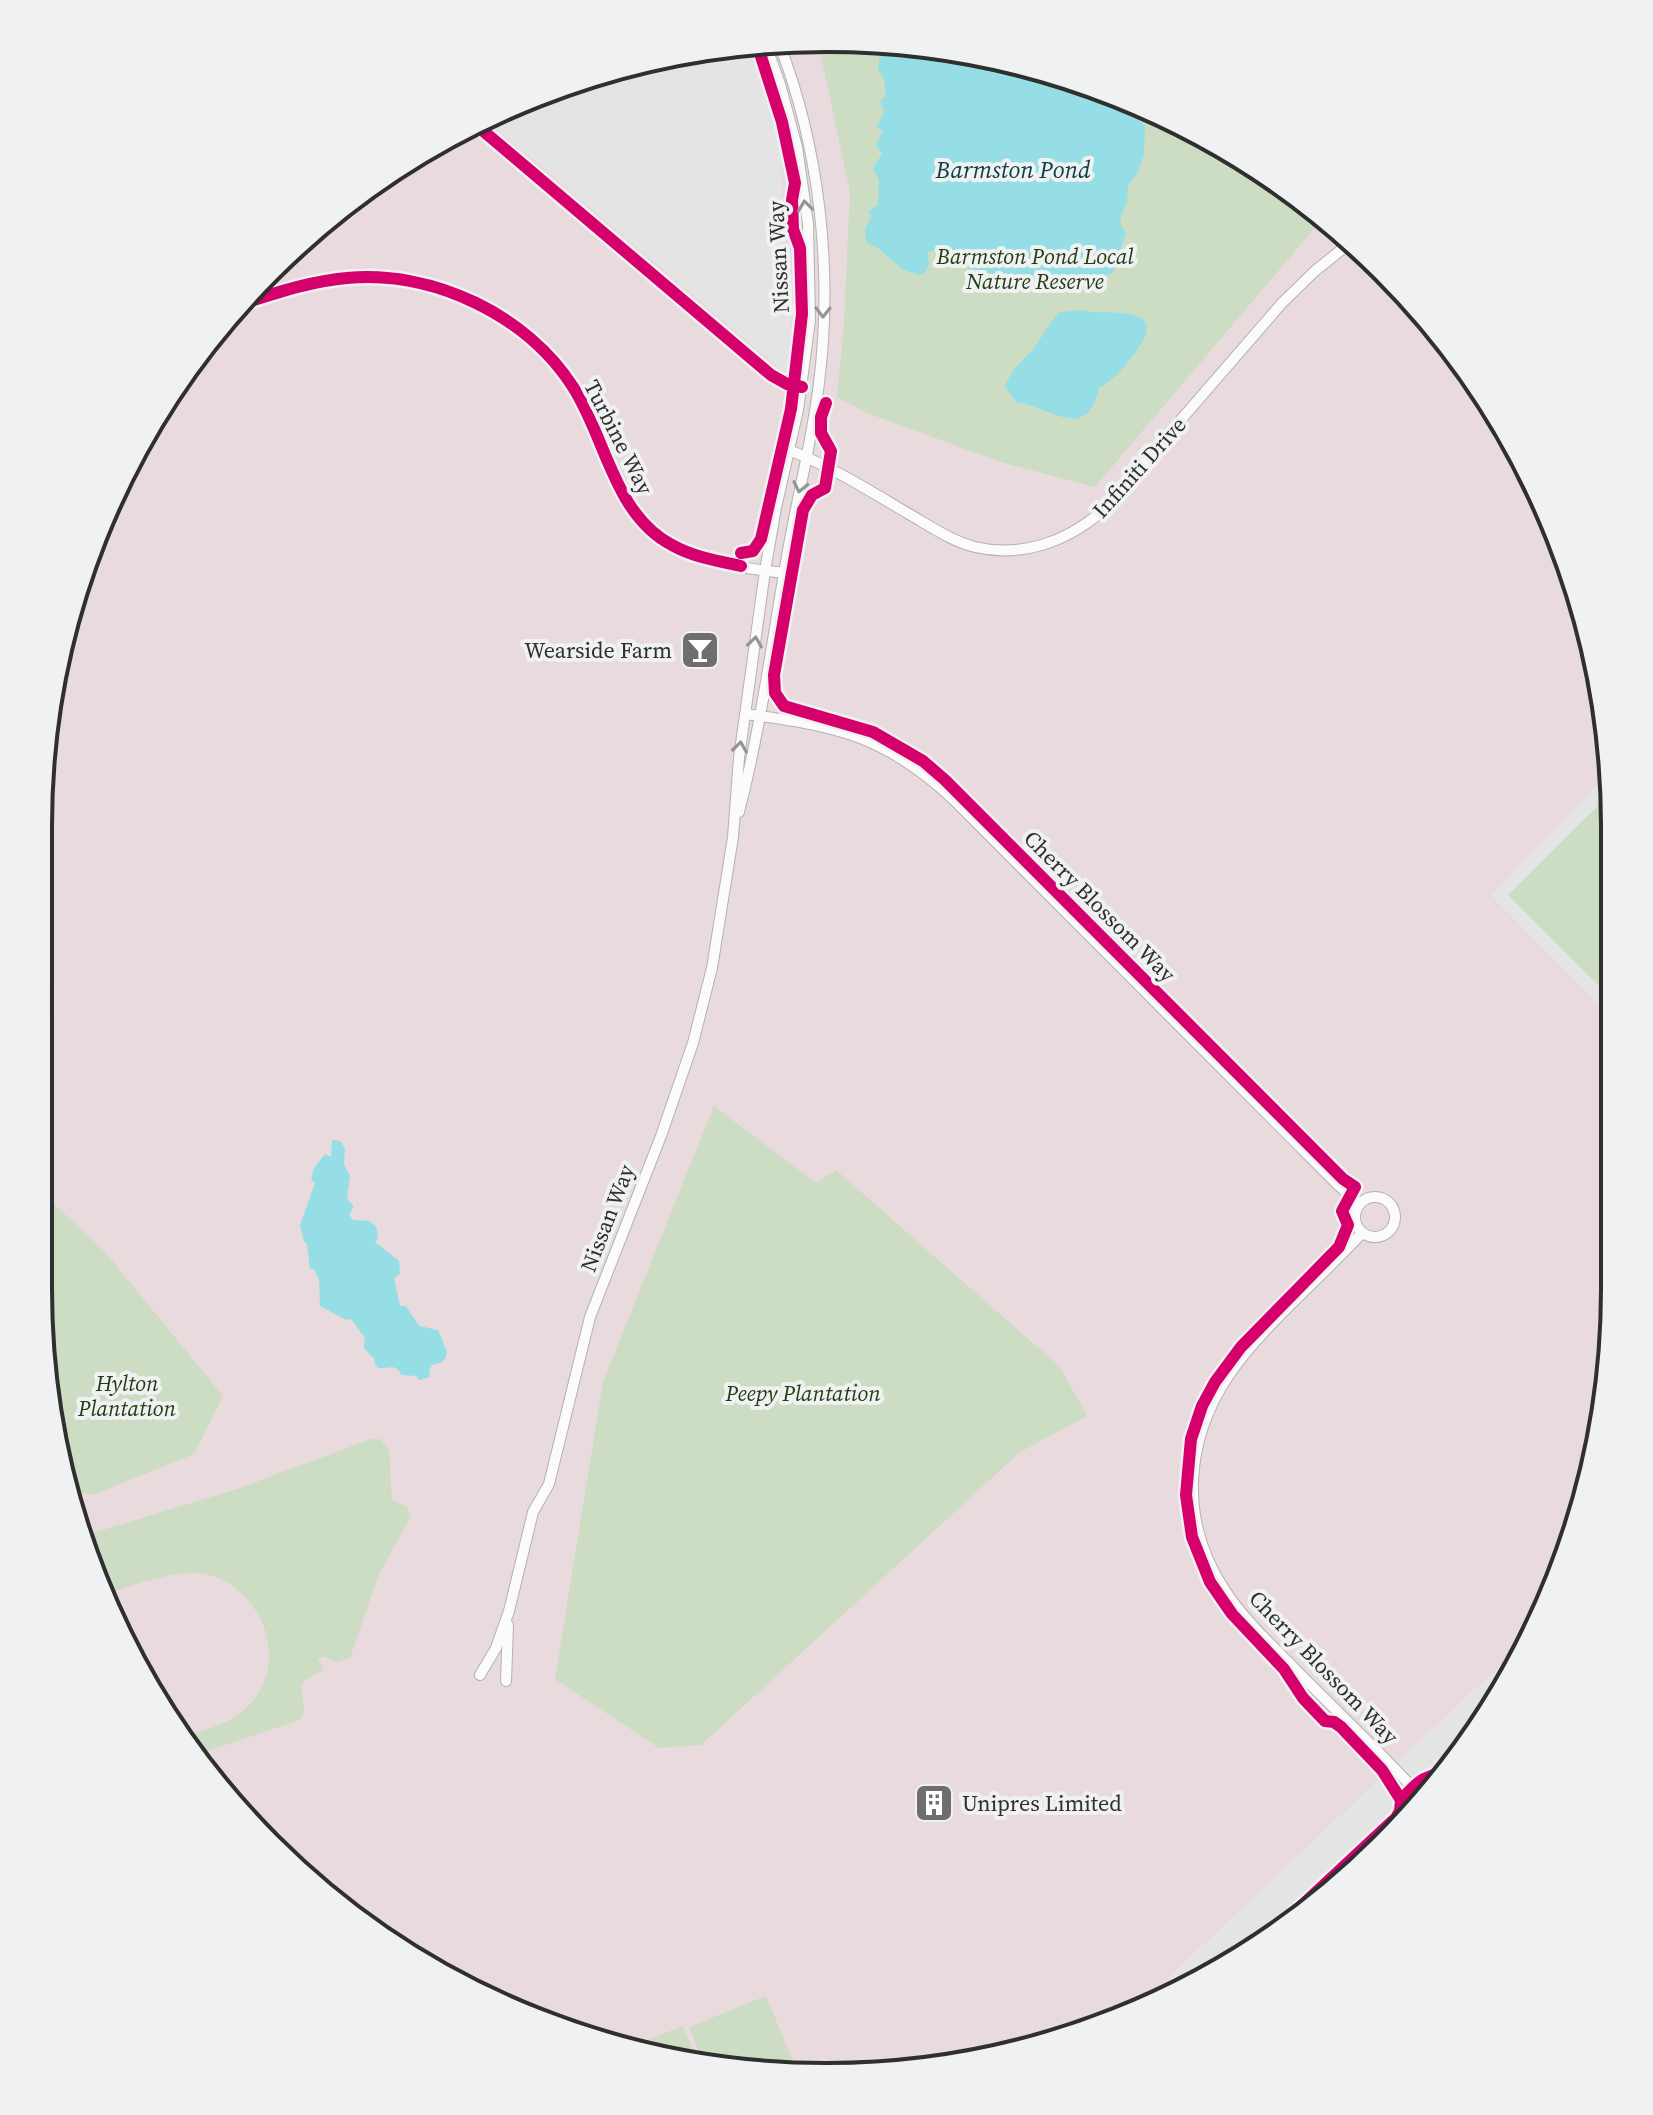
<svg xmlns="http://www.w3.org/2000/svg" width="1653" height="2115" viewBox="0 0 1653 2115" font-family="'Source Serif 4',serif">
<rect width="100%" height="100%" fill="#e4e4e4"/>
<!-- industrial -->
<path fill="#e8dadd" d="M878,40L1030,65L1175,119L1306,201L1419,306L1509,432L1573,573L1612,770L1491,895L1614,1020L1615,1289L1600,1442L1555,1590L1529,1638L1139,2005L1031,2050L827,2077L623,2050L433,1972L269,1846L144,1683L65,1493L38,1288L40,775L80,573L143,433L201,346L306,234L432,144L486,119L789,376L791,325L773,43Z"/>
<!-- green -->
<path fill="#ccddc3" d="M878,40L1030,65L1175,119L1306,201L1324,217L1095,487L1001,462L867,413L837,397L844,324L850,191L818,42Z
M1613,791L1614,1001L1508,895Z
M714,1106L816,1183L836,1170L1060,1367L1087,1416L1020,1452L701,1745L659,1748L555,1679L603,1382Z
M38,1189L105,1252L223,1396L194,1454L92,1495L65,1490L38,1289Z
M371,1439H380L389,1449L392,1500L407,1507L411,1516L378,1576L350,1658L337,1662L323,1656L318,1659L324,1670C292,1685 303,1685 304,1713L300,1720L198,1754L185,1737C209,1728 232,1724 250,1704C290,1662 263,1590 209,1575C182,1567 134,1585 107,1594L83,1536L237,1489Z
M766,1996L798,2073L703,2061L689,2027Z
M683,2026L697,2060L623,2050Z"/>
<!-- water -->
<path fill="#96dee5" d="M882,40L1030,65L1105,93L1116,103L1139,117L1145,127L1144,155L1138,172L1128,185L1127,203L1122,212L1120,224L1126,233L1113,273L1079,284L1066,279L1039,283L1032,276L1024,274L1009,278L954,265L943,248L928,252L929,264L925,272L919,275L903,270L878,248L866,242L865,229L871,218L869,211L878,205L879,181L873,168L882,154L876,145L883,131L877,128L884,110L880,101L886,96L884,80L878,68Z
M1084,310C1099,317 1170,301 1139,347C1129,362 1116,379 1099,388C1086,445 1050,405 1017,403L1005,387C1011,369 1021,363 1032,350C1043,337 1047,324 1060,312Z
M332,1140L340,1141L345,1148L344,1164L350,1176L347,1198L354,1207L349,1214L353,1220L369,1221L376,1226L378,1238L375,1242L399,1261L400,1274L394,1278L400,1306H406L419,1326L438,1330L447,1352L446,1357L442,1362L432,1365L429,1371L430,1377L419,1380L416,1376L401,1375C395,1362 388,1370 378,1368L374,1363L375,1360L364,1348L365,1338L351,1319L346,1320L320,1306L319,1280L314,1269H310L307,1244L304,1242L300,1225L315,1183L311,1180L314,1168L325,1154L331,1157Z"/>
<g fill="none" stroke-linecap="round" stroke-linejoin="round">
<!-- minor casing -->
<g stroke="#b2b2b2" stroke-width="12">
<path id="minor" d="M241,304C277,293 314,279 352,277C460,273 549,332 595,427C615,468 623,511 662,540C695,564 745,568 784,573
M789,450C832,467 870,491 909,514C930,526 951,541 975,547C1021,558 1066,542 1101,512L1282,303L1315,271L1351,242
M745,714C836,726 885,735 954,800L1338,1185L1360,1204
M739,812C761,727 772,641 787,556C797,498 812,441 819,383C833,270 820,149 779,43
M1355 1217a20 20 0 1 1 40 0a20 20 0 1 1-40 0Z
M1362,1233C1320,1279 1263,1325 1229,1375C1184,1442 1179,1523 1226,1592C1246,1622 1274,1647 1299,1673C1340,1715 1384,1755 1423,1799
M480,1675L496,1648L509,1611L533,1512L549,1484L590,1317L661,1136L693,1043L712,968L733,837L739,758L765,571L776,508L798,410L810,320L808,224L797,147L780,84L765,43
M506,1681L508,1625"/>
</g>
<!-- primary casing -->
<g stroke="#baacad" stroke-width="18">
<path id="primary" d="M1352,1871L1402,1824"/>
</g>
<!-- minor -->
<use href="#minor" stroke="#fbfbfb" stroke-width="10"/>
<!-- primary -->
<use href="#primary" stroke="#f2eaea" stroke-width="16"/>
<!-- cycleway casing -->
<g stroke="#f0f1f2" stroke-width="17">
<path id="cycleway" d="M475,124L771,375L787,384L802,387
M241,304C276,293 311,281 347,278C433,270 527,315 573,387C606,438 614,515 672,545C693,557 718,561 741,566
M826,403L821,417V433L831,451L825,488L812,495L803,510L774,675L775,693L784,706L873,732L923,761L945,780L1343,1179L1355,1187L1342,1211L1348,1225L1339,1247L1241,1347L1215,1382L1202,1406L1191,1439L1186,1495L1192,1537L1210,1582L1232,1614L1284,1669L1303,1698L1325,1721L1334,1722L1341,1727L1382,1770L1401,1800
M741,553L753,551L761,539L791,409L802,314L800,248L793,229L792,200L795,183L782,122L757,44
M1280,1926L1396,1818L1400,1811L1401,1800C1407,1794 1414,1785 1422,1780C1429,1776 1439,1774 1447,1769"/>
</g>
<!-- cycleway -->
<use href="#cycleway" stroke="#d6006c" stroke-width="12"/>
</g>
<!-- one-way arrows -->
<defs><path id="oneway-chevron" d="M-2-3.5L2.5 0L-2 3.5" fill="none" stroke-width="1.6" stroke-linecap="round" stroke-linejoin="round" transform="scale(2)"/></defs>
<g stroke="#959595">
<use href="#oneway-chevron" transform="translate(805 206) rotate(-97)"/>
<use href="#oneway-chevron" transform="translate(823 312) rotate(90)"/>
<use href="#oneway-chevron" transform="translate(800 487) rotate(102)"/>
<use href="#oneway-chevron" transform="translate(755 642) rotate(-82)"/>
<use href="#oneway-chevron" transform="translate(740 747) rotate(-82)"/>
</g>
<!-- icons -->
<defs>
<g id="bar-square" transform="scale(2)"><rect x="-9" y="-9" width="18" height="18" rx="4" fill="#6e6e6e" stroke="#f0f1f2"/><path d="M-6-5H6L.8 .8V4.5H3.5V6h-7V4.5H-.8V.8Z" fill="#fff"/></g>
<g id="building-square" transform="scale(2)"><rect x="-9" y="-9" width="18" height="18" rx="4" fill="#6e6e6e" stroke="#f0f1f2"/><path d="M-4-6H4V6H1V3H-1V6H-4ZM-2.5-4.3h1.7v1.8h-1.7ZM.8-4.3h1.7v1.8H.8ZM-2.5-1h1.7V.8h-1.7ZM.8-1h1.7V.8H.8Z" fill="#fff"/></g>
</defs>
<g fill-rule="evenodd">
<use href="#bar-square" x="700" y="650"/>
<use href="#building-square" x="934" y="1803"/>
</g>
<g text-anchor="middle" stroke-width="8" stroke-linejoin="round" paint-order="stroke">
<!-- park labels -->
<g font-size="22" font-style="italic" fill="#233d11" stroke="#f0f1f2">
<text x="1035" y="264">Barmston Pond Local<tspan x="1035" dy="25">Nature Reserve</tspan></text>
<text x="127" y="1391">Hylton<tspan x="127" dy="25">Plantation</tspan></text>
<text x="803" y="1401">Peepy Plantation</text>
</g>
<!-- street labels -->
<g font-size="22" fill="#2f2f2f" stroke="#f0f1f2">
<text transform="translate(778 257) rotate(-93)" y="8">Nissan Way</text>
<text transform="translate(619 437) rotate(63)" y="8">Turbine Way</text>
<text transform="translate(1139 467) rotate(-48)" y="8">Infiniti Drive</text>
<text transform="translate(1100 906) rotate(45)" y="8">Cherry Blossom Way</text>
<text transform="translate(607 1218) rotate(-69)" y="8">Nissan Way</text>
<text transform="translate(1324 1667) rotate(46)" y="8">Cherry Blossom Way</text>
</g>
<!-- poi labels -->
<g font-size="22" fill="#2f2f2f" stroke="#f0f1f2" text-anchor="end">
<text x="672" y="658">Wearside Farm</text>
<text x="962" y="1811" text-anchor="start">Unipres Limited</text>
</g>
<!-- water labels -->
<g font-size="24" font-style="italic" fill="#0c3e42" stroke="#f0f1f2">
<text x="1013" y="178">Barmston Pond</text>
</g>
</g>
<!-- crop -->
<path d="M0 0H1653V2115H0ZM826 52H827A774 774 0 0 1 1601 826V1289A774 774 0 0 1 827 2063H826A774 774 0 0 1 52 1289V826A774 774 0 0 1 826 52Z" fill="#f0f1f2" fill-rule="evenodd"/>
<path fill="none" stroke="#2f2f2f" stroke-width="4" d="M826 52H827A774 774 0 0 1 1601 826V1289A774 774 0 0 1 827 2063H826A774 774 0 0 1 52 1289V826A774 774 0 0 1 826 52Z"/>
</svg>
